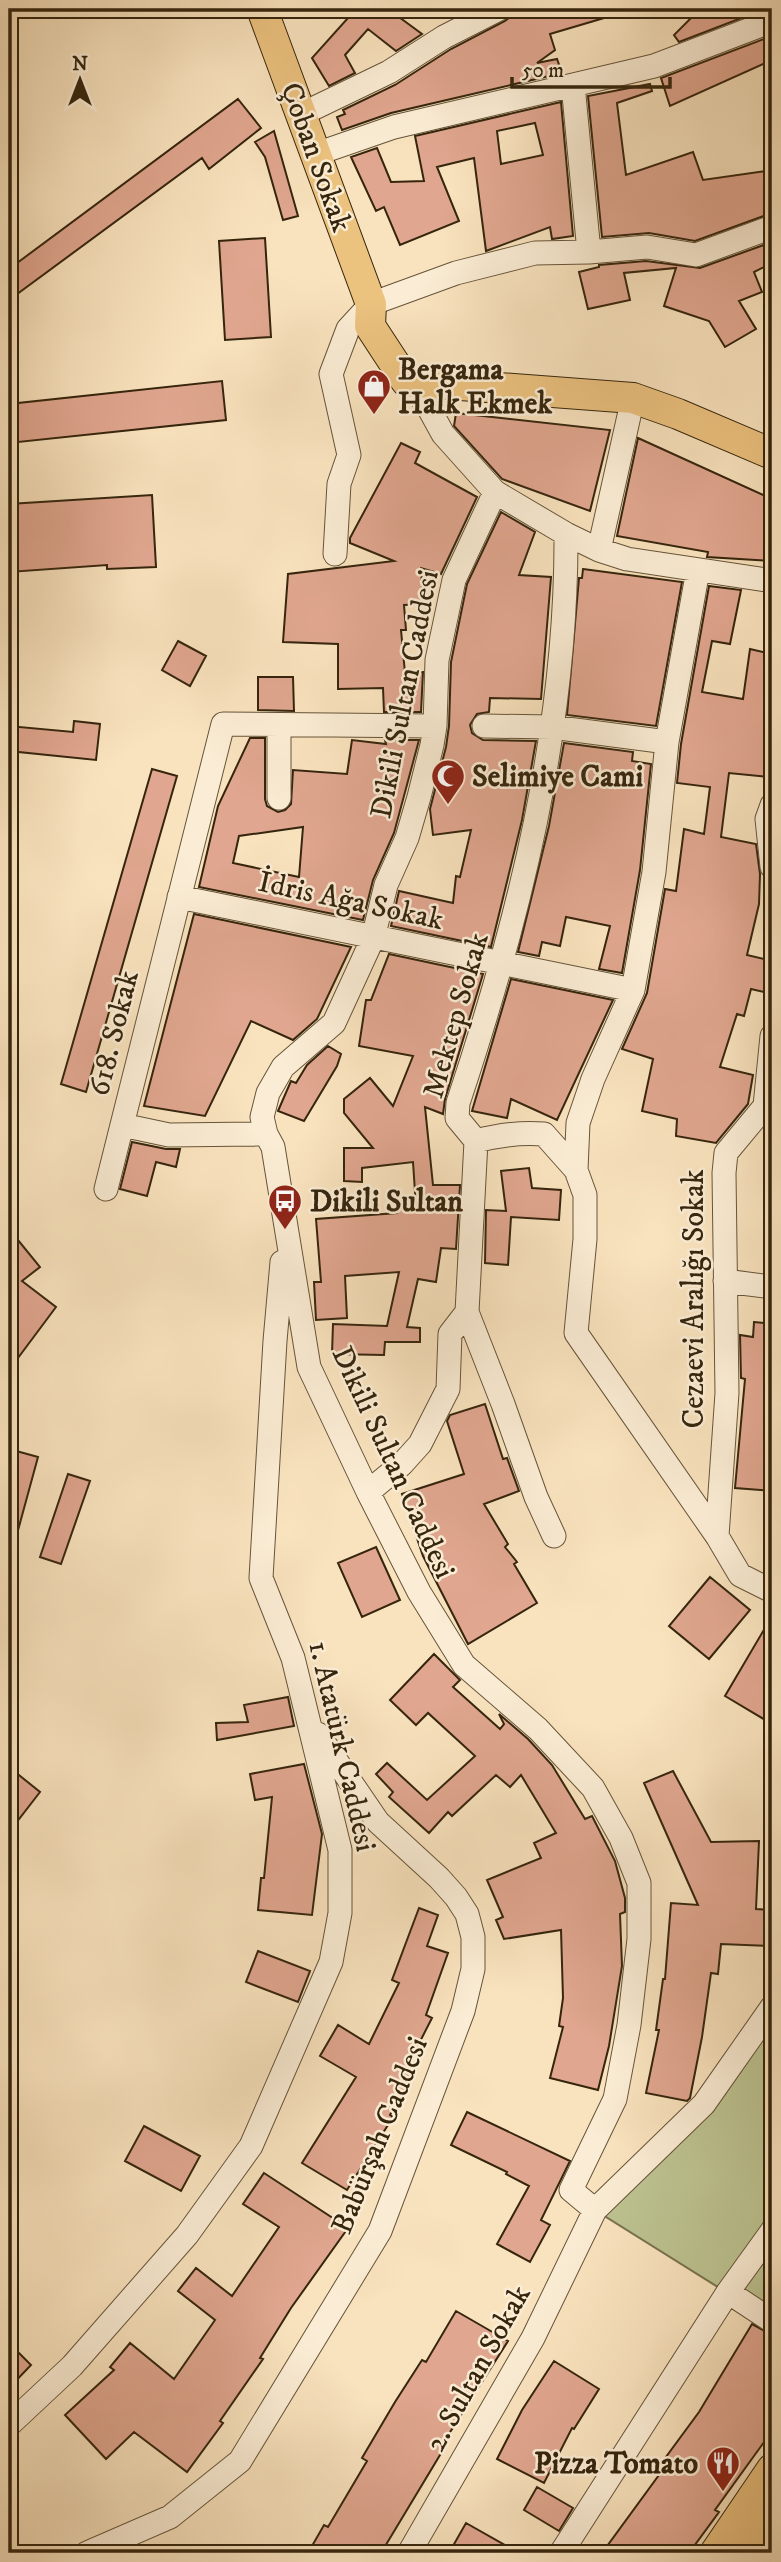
<svg xmlns="http://www.w3.org/2000/svg" width="781" height="2562" viewBox="0 0 781 2562" font-family="'IM FELL DW Pica',serif">
<rect width="100%" height="100%" fill="#f9e3be"/>
<filter id="stains"><feTurbulence type="fractalNoise" baseFrequency=".00286" numOctaves="4"/><feColorMatrix values="0 0 0 0 .2 0 0 0 0 .09 0 0 0 0 .02 0 0 0 .5 -.17"/></filter>
<radialGradient id="worn" r=".72"><stop offset=".6" stop-color="#630" stop-opacity="0"/><stop offset="1" stop-color="#630" stop-opacity=".3"/></radialGradient>
<!-- green -->
<path fill="#bdc492" stroke="#797450" stroke-width="2" d="M772,2007V2321L595,2210L704,2104Z"/>
<!-- building -->
<path fill="#e0a68f" stroke="#35250d" stroke-width="2" fill-rule="evenodd" d="M356,9H388L422,34L396,51L368,29L345,55L355,73L329,86L312,58Z
M513,9H620L621,13L550,34L555,50L537,63L557,59L562,73L391,113L342,130L337,117L345,114L343,110L395,85L451,49L505,21L511,16Z
M700,9H765L679,42L674,35Z
M772,36V60L670,106L661,78Z
M650,84L652,91L617,103L626,175L693,152L703,180L772,170V213L695,241L649,233L602,237L588,96Z
M238,99L261,128L209,169L202,158L9,300V269Z
M561,102L573,236L552,239L550,227L486,251L474,158L437,167L459,221L400,245L384,207L376,211L351,157L377,148L391,182L424,181L415,136ZM535,123L543,155L501,164L497,131Z
M274,131L298,216L283,220L265,157L255,142Z
M265,238L271,337L225,340L219,241Z
M772,242V263L754,272L762,292L739,301L756,329L725,347L709,321L664,306L676,268L624,273L630,300L588,309L579,272L599,267V265L646,261L700,268Z
M222,381L226,420L9,443V404Z
M456,413L610,430L590,511L502,479L454,426Z
M638,438L772,499V561L707,557L708,552L617,536Z
M401,443L420,452L415,463L477,497L441,574L421,568L423,604L404,605L406,630H401L405,673L423,672L421,712H384L383,688L338,689V644L283,642L288,574L394,561L350,543V538Z
M152,495L156,567L107,569V565L9,572V504Z
M501,512L535,532L519,575L551,577L541,699L490,698L489,712L477,714L470,725L472,733L483,740L536,741L522,820L491,947L391,926L399,891L453,903L456,876L460,877L471,830L433,835L430,809L446,747L449,726L451,662L467,584Z
M583,569L682,582L656,726L567,715L579,578H582Z
M709,586L741,590L730,644L712,641L702,692L743,699L750,649L772,654V769L768,777L729,773L721,837L756,844L760,874L759,904L747,955L772,961L764,992L751,989L744,1016L737,1014L720,1067L753,1075L748,1104L716,1143L676,1136L677,1119L642,1111L653,1059L622,1049L647,993L665,889L676,891L684,829L704,834L710,787L677,783L681,744Z
M178,641L206,656L190,686L162,670Z
M258,677H293L294,711L258,710Z
M74,721L100,724L96,760L9,751V726L73,732Z
M250,738H265V799L267,806L278,812L285,810L291,804L293,770L347,774L352,740L386,744L385,740H419L394,833L373,880L363,920L199,887L218,806ZM303,827L299,877L233,863L239,836Z
M564,743L633,752L632,761L651,764L640,870L622,973L599,969L610,926L566,917L560,946L542,942L539,956L518,952L549,826Z
M152,769L177,776L86,1092L61,1084Z
M194,914L351,947L317,1019L293,1040L251,1021L205,1116L144,1106Z
M389,954L483,974L445,1099L443,1114L425,1107L433,1185H460L456,1249L441,1248L436,1282L418,1279L407,1327L420,1328V1342H385L384,1355L332,1354L333,1324L387,1326L399,1272L345,1276L347,1318L316,1320L314,1282H321L316,1219L397,1213V1206L416,1207L413,1162L362,1168V1182L344,1181V1148H373L344,1113V1099L370,1078L393,1106L413,1056L359,1046L366,1000H371Z
M511,979L613,1000L557,1120L511,1099L507,1118L472,1111Z
M328,1046L341,1054L337,1066L304,1121L278,1111L291,1081L296,1083L307,1065Z
M132,1142L166,1149H180L176,1167L156,1162L147,1196L120,1189Z
M529,1168L532,1188L561,1190L559,1220L511,1217L508,1265L485,1263L486,1210L506,1211L501,1171Z
M9,1229L40,1267L22,1281L56,1307L9,1370Z
M754,1322L772,1324V1491L735,1488L745,1379L741,1378L740,1335L753,1337Z
M485,1404L503,1459L507,1458L519,1491L484,1504L508,1544L505,1547L517,1562L514,1564L537,1603L468,1644L423,1556L402,1494L464,1474L447,1421L450,1415Z
M9,1449L38,1457L14,1545H9Z
M68,1474L90,1481L61,1564L40,1557Z
M376,1547L400,1600L362,1617L338,1563Z
M710,1577L750,1610L709,1659L669,1626Z
M772,1616V1724L725,1696Z
M434,1654L460,1680L453,1687L500,1729L504,1724L499,1714L528,1739L552,1765L585,1819L592,1816L615,1861L625,1898V1912L620,1914L622,1966L609,2046L598,2090L550,2078L563,2027L559,2026L563,1998L561,1930L504,1939L496,1920L503,1917L487,1880L541,1858L534,1843L556,1833L521,1775L510,1787L496,1775L452,1816L448,1812L429,1833L389,1797L393,1792L376,1774L387,1763L427,1800L475,1756L428,1713L416,1725L390,1700Z
M288,1697L294,1726L217,1740L216,1723L248,1722L244,1705Z
M304,1764L322,1834L312,1915L258,1910L261,1878H264L272,1797L255,1800L250,1774Z
M9,1767L40,1792L9,1832Z
M673,1771L711,1842L759,1841L756,1909L772,1910V1946L721,1944L718,1974L711,1973L702,2037L690,2098L687,2101L646,2093L659,2030H656L663,1979H665L671,1903L698,1905L644,1783Z
M419,1908L438,1915L427,1946L448,1953L426,2015L432,2018L408,2065L416,2070L390,2115L393,2117L347,2190L302,2163L356,2077L320,2056L338,2025L369,2044L399,1983L392,1980Z
M258,1951L310,1971L298,2002L246,1982Z
M467,2112L570,2161L541,2220L550,2225L530,2262L497,2244L529,2186L506,2174L507,2172L451,2145Z
M144,2126L200,2156L181,2191L125,2161Z
M264,2173L348,2228L291,2308L260,2358L263,2359L220,2421L223,2423L187,2472L134,2432L106,2459L65,2415L114,2370L110,2367L130,2343L174,2379L215,2320L178,2291L196,2268L232,2296L279,2227L243,2204Z
M456,2311L508,2341L440,2448L443,2450L381,2553H308L324,2525L328,2527L367,2461L362,2458L395,2402L422,2360L426,2362Z
M752,2324L772,2335V2431L715,2510L719,2512L689,2553H602L667,2464L663,2461L699,2412Z
M9,2343L31,2365L9,2388Z
M554,2361L599,2389L574,2429L572,2428L544,2483L497,2459L522,2410Z
M537,2487L573,2508L559,2531L524,2510Z
M466,2523L519,2553H449Z"/>
<g fill="none" stroke-linecap="round" stroke-linejoin="round">
<!-- minor casing -->
<g stroke="#665439" stroke-width="25">
<path id="minor" d="M573,85L589,252
M302,114L389,72L444,37L499,9
M316,154L394,127L654,66L772,21
M406,381L426,403L443,434L495,492L566,534L599,550L627,559L766,580L772,579
M495,492L454,580L437,660L435,726L432,745L419,797L407,838L386,885L373,938L334,1023L283,1067L268,1093L262,1117L266,1134L273,1147L309,1367L368,1492L419,1592L464,1665L538,1729L593,1788L621,1838L639,1883V1939L629,2025L615,2099L571,2190L595,2210
M599,550L633,398
M335,554L339,484L349,455L331,374L348,329L371,304L456,273L535,253L589,252L647,247L696,255L772,227
M698,570L667,742L654,872L633,990L593,1079L578,1123L576,1170L585,1195V1239L576,1333L717,1536L740,1575L772,1591
M279,725V798
M484,726L552,727L667,742
M772,805L767,819L772,867
M179,897L633,990
M266,1134L169,1135L122,1125L223,724L435,726
M476,1141C499,1135 520,1132 544,1134L576,1170
M106,1189L122,1125
M725,1281L772,1287
M368,1492L402,1464L420,1444L448,1389L450,1334L467,1312
M554,1536L536,1497L503,1404L467,1312L476,1141L457,1118L458,1103C519,920 567,729 566,534
M717,1536L727,1393L724,1173L726,1153L765,1106L772,1036
M728,2292L772,2321
M9,2425L72,2366L187,2235L251,2146L331,1962L340,1913V1850L293,1658L261,1578L275,1341L282,1262
M87,2553L170,2517L240,2461L380,2231L463,2011L473,1969V1937L467,1914L456,1897L439,1878L378,1822L318,1734
M409,2553L533,2338L595,2210L704,2104L772,2007
M561,2553L728,2292L772,2231"/>
</g>
<!-- major casing -->
<g stroke="#35250d" stroke-width="32">
<path id="major" d="M262,9L371,304L370,326L406,381L633,398L678,414L772,454
M715,2553L772,2469
M746,2553L772,2512"/>
</g>
<!-- minor -->
<use href="#minor" stroke="#fbedd5" stroke-width="23"/>
<!-- major -->
<use href="#major" stroke="#ecc27f" stroke-width="30"/>
</g>
<!-- icons -->
<defs>
<g id="shop-pin" transform="scale(1.75)"><path d="M0 17L-7.5 6A9.5 9.5 0 1 1 7.5 6Z" fill="#8f2418" stroke="#fbedd5"/><path d="M-5-2.5h2.3a2.7 3.5 0 0 1 5.4 0H5L5.5 6h-11ZM-1.5-2.5h3a1.5 2.3 0 0 0-3 0Z" fill="#fff"/></g>
<g id="mosque-pin" transform="scale(1.75)"><path d="M0 17L-7.5 6A9.5 9.5 0 1 1 7.5 6Z" fill="#8f2418" stroke="#fbedd5"/><path d="M3.5-4.9A6 6 0 1 0 3.5 4.9A5 5 0 1 1 3.5-4.9Z" fill="#fff"/></g>
<g id="bus-pin" transform="scale(1.75)"><path d="M0 17L-7.5 6A9.5 9.5 0 1 1 7.5 6Z" fill="#8f2418" stroke="#fbedd5"/><path d="M-5-6H5V4H4V6H2V4H-2V6H-4V4H-5ZM-3.5-4V0h7V-4ZM-3.5 1.2v1.5H-2V1.2ZM2 1.2v1.5H3.5V1.2Z" fill="#fff"/></g>
<g id="restaurant-pin" transform="scale(1.75)"><path d="M0 17L-7.5 6A9.5 9.5 0 1 1 7.5 6Z" fill="#8f2418" stroke="#fbedd5"/><path d="M-5-6h1v4h1v-4h1v4h1v-4h1v5L-1.5 .5V6h-2V.5L-5-1ZM5-6V6H3V1.5H1.5Q1.5-4 5-6Z" fill="#fff"/></g>
</defs>
<g fill-rule="evenodd">
<use href="#shop-pin" x="374" y="386"/>
<use href="#mosque-pin" x="448" y="776"/>
<use href="#bus-pin" x="285" y="1201"/>
<use href="#restaurant-pin" x="723" y="2463"/>
</g>
<g text-anchor="middle" stroke-width="5" stroke-linejoin="round" paint-order="stroke">
<!-- street labels -->
<g font-size="30" fill="#35250d" stroke="#fbedd5">
<text transform="translate(317 157) rotate(70)" y="10">Çoban Sokak</text>
<text transform="translate(404 694) rotate(-79)" y="10">Dikili Sultan Caddesi</text>
<text transform="translate(351 900) rotate(12)" y="10">İdris Ağa Sokak</text>
<text transform="translate(455 1015) rotate(-74)" y="10">Mektep Sokak</text>
<text transform="translate(113 1033) rotate(-76)" y="10">618. Sokak</text>
<text transform="translate(693 1299) rotate(-90)" y="10">Cezaevi Aralığı Sokak</text>
<text transform="translate(394 1462) rotate(65)" y="10">Dikili Sultan Caddesi</text>
<text transform="translate(343 1746) rotate(77)" y="10">1. Atatürk Caddesi</text>
<text transform="translate(379 2135) rotate(-68)" y="10">Babürşah Caddesi</text>
<text transform="translate(477 2368) rotate(-61)" y="10">2. Sultan Sokak</text>
</g>
<!-- poi labels -->
<g font-size="30" font-weight="bold" fill="#35250d" stroke="#fbedd5" text-anchor="start">
<text x="398" y="379">Bergama<tspan x="398" dy="34">Halk Ekmek</tspan></text>
<text x="472" y="786">Selimiye Cami</text>
<text x="310" y="1211">Dikili Sultan</text>
<text x="698" y="2473" text-anchor="end">Pizza Tomato</text>
</g>
</g>
<!-- margin -->
<rect width="781" height="2562" fill="none" stroke="#f9e3be" stroke-width="35"/>
<rect x="10" y="10" width="760" height="2541" fill="none" stroke="#35250d" stroke-width="3.5"/>
<rect x="18" y="18" width="746" height="2527" fill="none" stroke="#35250d" stroke-width="2"/>
<!-- north arrow -->
<g transform="translate(80 80)" stroke="#fbedd5" stroke-width="5" paint-order="stroke">
<path d="M0-5L12 26L0 18L-12 26Z" fill="#35250d"/>
<text y="-10" font-size="19" font-weight="bold" text-anchor="middle" fill="#35250d">N</text>
</g>
<!-- scale -->
<path d="M512 77v10h158v-10" fill="none" stroke="#35250d" stroke-width="3.5"/>
<text x="522" y="77" font-size="21" fill="#35250d" stroke="#fbedd5" stroke-width="5" paint-order="stroke">50 m</text>
<rect width="100%" height="100%" filter="url(#stains)"/>
<rect width="100%" height="100%" fill="url(#worn)"/>
</svg>
